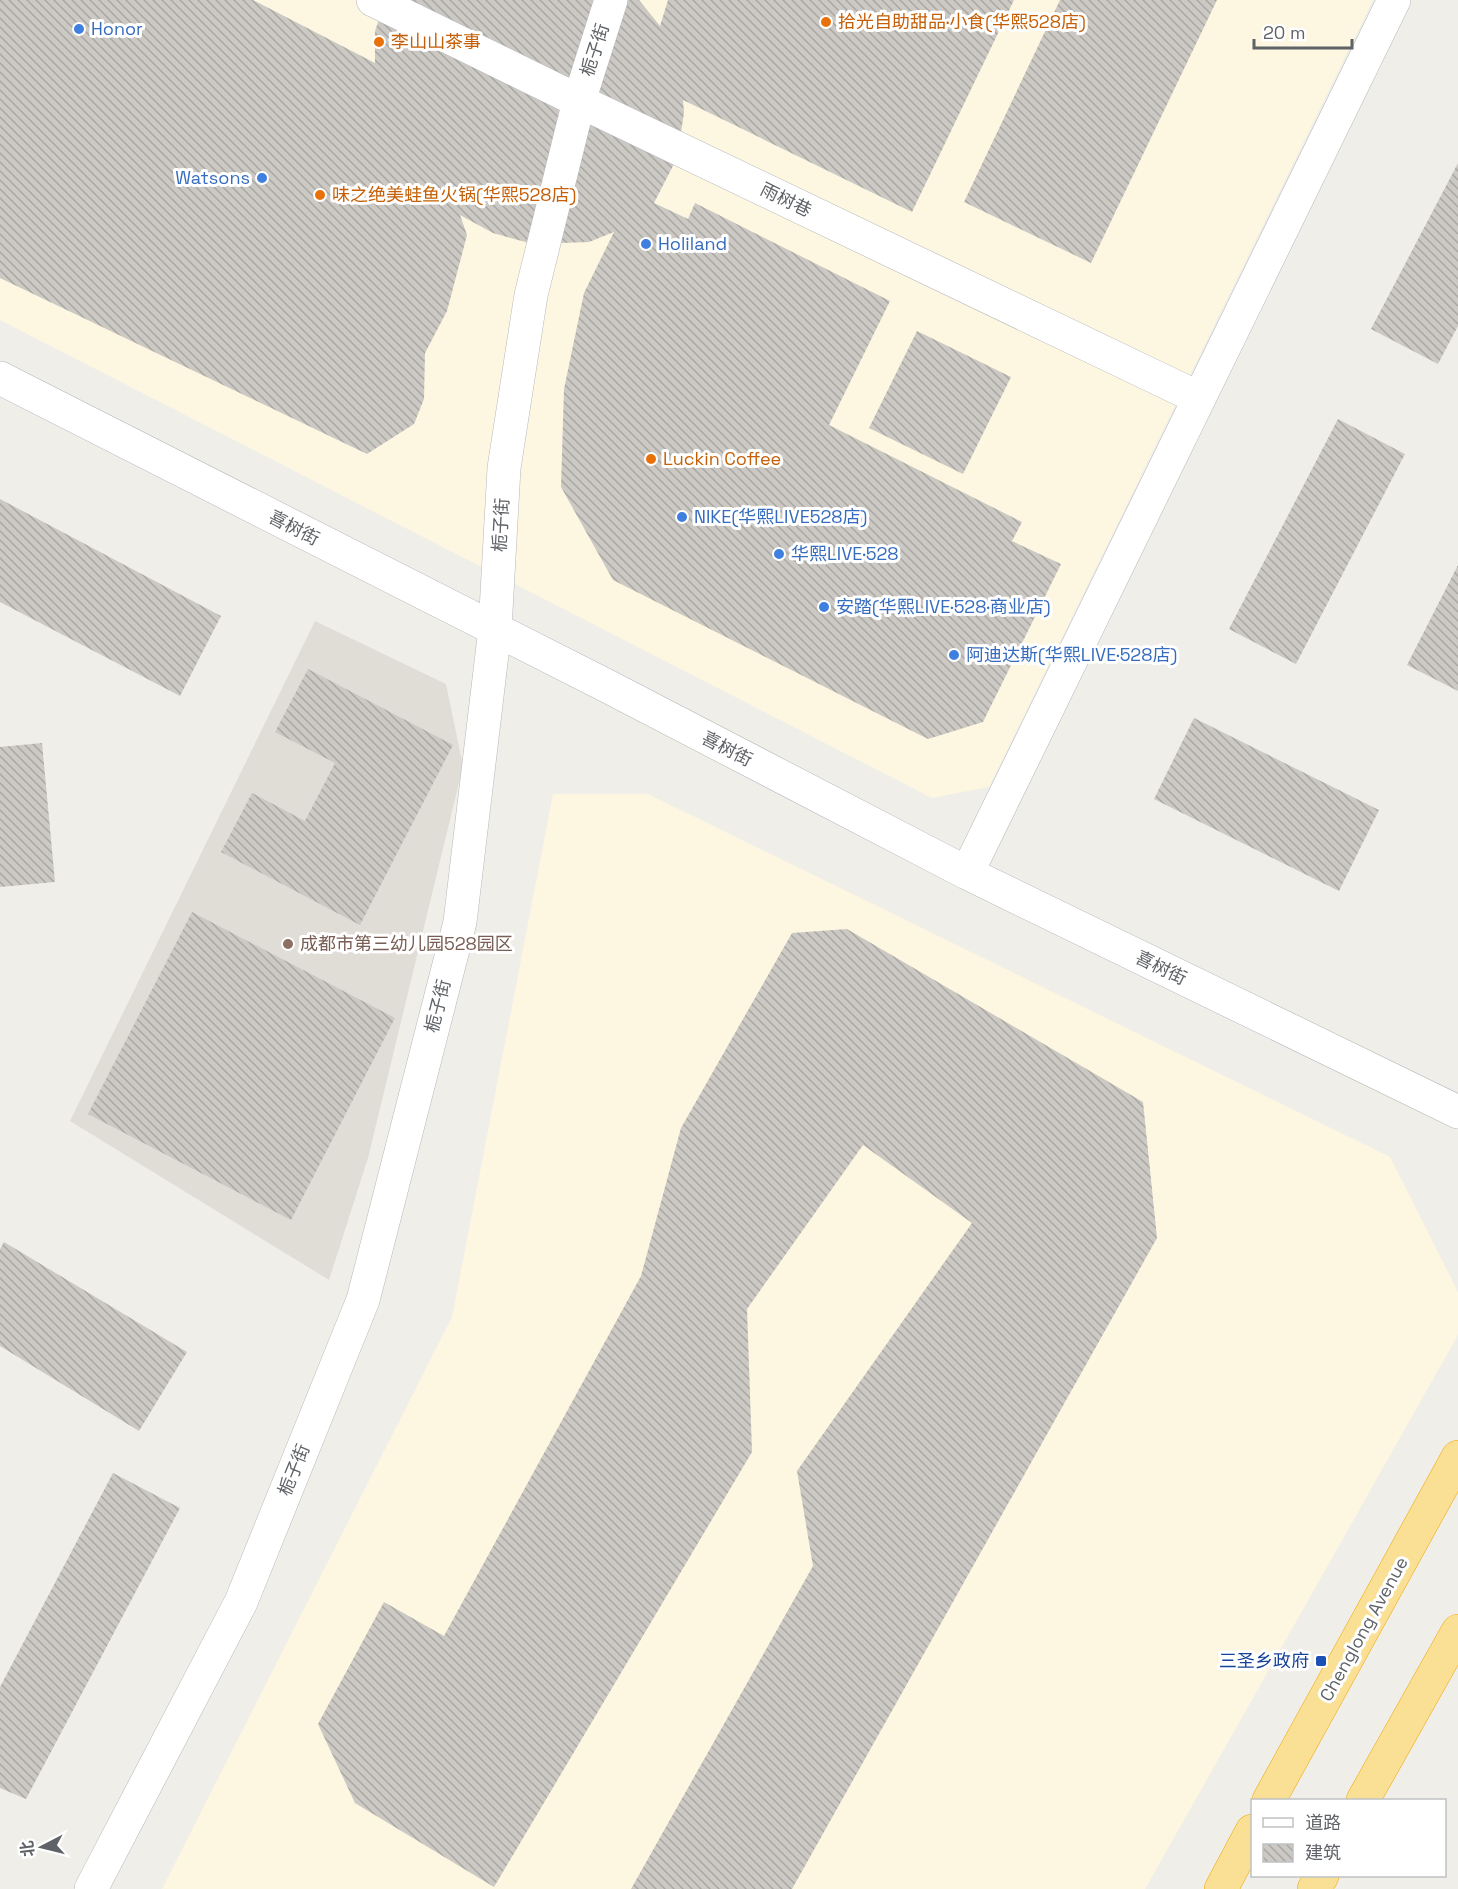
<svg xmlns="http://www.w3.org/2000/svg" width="1458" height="1889" viewBox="0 0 1458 1889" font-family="'Space Grotesk','Noto Sans SC',sans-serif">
<defs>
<pattern id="building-back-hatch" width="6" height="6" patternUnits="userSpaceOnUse" patternTransform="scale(1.5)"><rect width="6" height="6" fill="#ccc9c4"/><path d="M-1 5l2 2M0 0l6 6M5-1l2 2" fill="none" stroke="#a9a7a3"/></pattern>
</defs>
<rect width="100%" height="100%" fill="#f0eee8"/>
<!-- commercial -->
<path fill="#fdf6e0" d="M0,0H1373L989,787L932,798L0,320Z
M553,794H648L1390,1157L1458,1292V1335L1145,1889H162L452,1317Z"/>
<!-- education -->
<path fill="#e0ddd6" d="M315,621L446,684L463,766L368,1158L329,1280L70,1121Z"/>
<!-- building -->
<path fill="url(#building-back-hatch)" d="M0,0H253L375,63V31L386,0H639L660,26L668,0H1014L912,212L683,100L684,113L677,158L654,203L688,219L695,203L890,301L829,425L1022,522L1012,541L1061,564L983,722L928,739L613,580L561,487L564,389L584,293L614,232L589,242L533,244L493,233L460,215L467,235L447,311L425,353L424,399L414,424L367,454L0,278Z
M1060,0H1217L1091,263L964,202Z
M1458,163V326L1438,364L1371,329Z
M917,331L1011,377L963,474L869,428Z
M1338,419L1405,454L1296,664L1229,629Z
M0,499L221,616L180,696L0,602Z
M1458,565V691L1407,665Z
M308,669L453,745L360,925L221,852L252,793L305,821L335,763L275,732Z
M1194,718L1379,810L1339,891L1154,799Z
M42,743L55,882L0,887V747Z
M192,912L395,1018L291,1220L88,1114Z
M847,929L1143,1102L1157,1238L792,1889H631L813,1566L797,1471L972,1223L863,1145L747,1309L752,1452L494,1887L355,1803L318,1724L384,1602L444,1636L641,1276L681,1128L792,933Z
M4,1242L187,1352L139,1431L0,1346V1249Z
M113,1473L180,1508L26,1799L0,1788V1687Z"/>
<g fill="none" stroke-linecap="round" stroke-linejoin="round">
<!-- minor casing -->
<g stroke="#b5b8bb" stroke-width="34">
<path id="minor" d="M373,0L579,101L1199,398
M0,378L609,687L967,873L1458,1112
M967,873L1394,0
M91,1889L241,1602L363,1300L460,922L495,629L504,468L531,295L579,101L611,0"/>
</g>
<!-- highway casing -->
<g stroke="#f1a707" stroke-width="34">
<path id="highway" d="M1269,1800L1458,1457
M1363,1800L1458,1631
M1221,1889L1252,1831
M1314,1889L1322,1876"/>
</g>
<!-- minor -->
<use href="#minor" stroke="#fff" stroke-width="33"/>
<!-- highway -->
<use href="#highway" stroke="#fae095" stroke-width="33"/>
</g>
<!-- markers -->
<g fill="#e8710a" stroke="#fff" stroke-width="2">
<circle cx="826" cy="22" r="6"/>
<circle cx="379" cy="42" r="6"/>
<circle cx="320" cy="195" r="6"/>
<circle cx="651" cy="459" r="6"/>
</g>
<g fill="#3f7fe0" stroke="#fff" stroke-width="2">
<circle cx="79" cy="29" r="6"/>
<circle cx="262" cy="178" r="6"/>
<circle cx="646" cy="244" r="6"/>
<circle cx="682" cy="517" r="6"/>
<circle cx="779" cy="554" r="6"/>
<circle cx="824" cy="607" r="6"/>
<circle cx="954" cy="655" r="6"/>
</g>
<circle fill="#8d6e63" stroke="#fff" stroke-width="2" cx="288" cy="944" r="6"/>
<rect fill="#1a4fb4" stroke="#fff" stroke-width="2" x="1315" y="1655" width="12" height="12" rx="3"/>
<g text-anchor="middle" stroke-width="6" stroke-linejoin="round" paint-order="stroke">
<!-- food labels -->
<g font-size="18" fill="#c56008" stroke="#fff" text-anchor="start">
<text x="838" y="28">拾光自助甜品·小食(华熙528店)</text>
<text x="391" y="48">李山山茶事</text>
<text x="332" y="201">味之绝美蛙鱼火锅(华熙528店)</text>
<text x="663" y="465">Luckin Coffee</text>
</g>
<!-- shop labels -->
<g font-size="18" fill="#366cbe" stroke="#fff" text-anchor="start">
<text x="91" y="35">Honor</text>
<text x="250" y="184" text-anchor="end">Watsons</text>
<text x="658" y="250">Holiland</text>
<text x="694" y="523">NIKE(华熙LIVE528店)</text>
<text x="791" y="560">华熙LIVE·528</text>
<text x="836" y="613">安踏(华熙LIVE·528·商业店)</text>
<text x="966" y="661">阿迪达斯(华熙LIVE·528店)</text>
</g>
<!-- street labels -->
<g font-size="18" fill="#5f6367" stroke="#fff">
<text transform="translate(595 50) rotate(-72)" y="6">栀子街</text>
<text transform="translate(786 200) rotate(26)" y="6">雨树巷</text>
<text transform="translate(501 525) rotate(-87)" y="6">栀子街</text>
<text transform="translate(294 528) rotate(27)" y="6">喜树街</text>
<text transform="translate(727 749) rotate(27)" y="6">喜树街</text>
<text transform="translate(1161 968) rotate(26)" y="6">喜树街</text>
<text transform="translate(438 1006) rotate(-76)" y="6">栀子街</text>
<text transform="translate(294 1470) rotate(-68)" y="6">栀子街</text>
<text transform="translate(1364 1629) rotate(-61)" y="6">Chenglong Avenue</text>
</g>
<!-- education labels -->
<g font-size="18" fill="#785e54" stroke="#fff" text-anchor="start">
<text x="300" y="950">成都市第三幼儿园528园区</text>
</g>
<!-- transit labels -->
<g font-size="18" fill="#164399" stroke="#fff" text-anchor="end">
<text x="1309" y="1667">三圣乡政府</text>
</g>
</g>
<!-- legend -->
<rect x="1251" y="1799" width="195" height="78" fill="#ffffff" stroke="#bfc1c2" stroke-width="1.5"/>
<rect x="1263" y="1818" width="30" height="9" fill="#ffffff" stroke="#bfc1c2" stroke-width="1.5"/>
<text x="1305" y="1829" font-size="18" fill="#5f6367">道路</text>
<rect x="1263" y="1844" width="30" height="18" fill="url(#building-back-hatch)" stroke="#bfc1c2" stroke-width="1.5"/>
<text x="1305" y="1859" font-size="18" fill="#5f6367">建筑</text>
<!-- north arrow -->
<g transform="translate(42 1847) rotate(263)" stroke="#ffffff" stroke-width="4.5" paint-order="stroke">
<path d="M0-4.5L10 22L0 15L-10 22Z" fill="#5f6367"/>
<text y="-9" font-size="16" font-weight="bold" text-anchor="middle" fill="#5f6367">北</text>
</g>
<!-- scale -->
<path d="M1254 39v9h98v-9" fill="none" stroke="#5f6367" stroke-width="3"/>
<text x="1263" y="39" font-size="18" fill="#5f6367" stroke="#ffffff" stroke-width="4.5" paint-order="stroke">20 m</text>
</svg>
